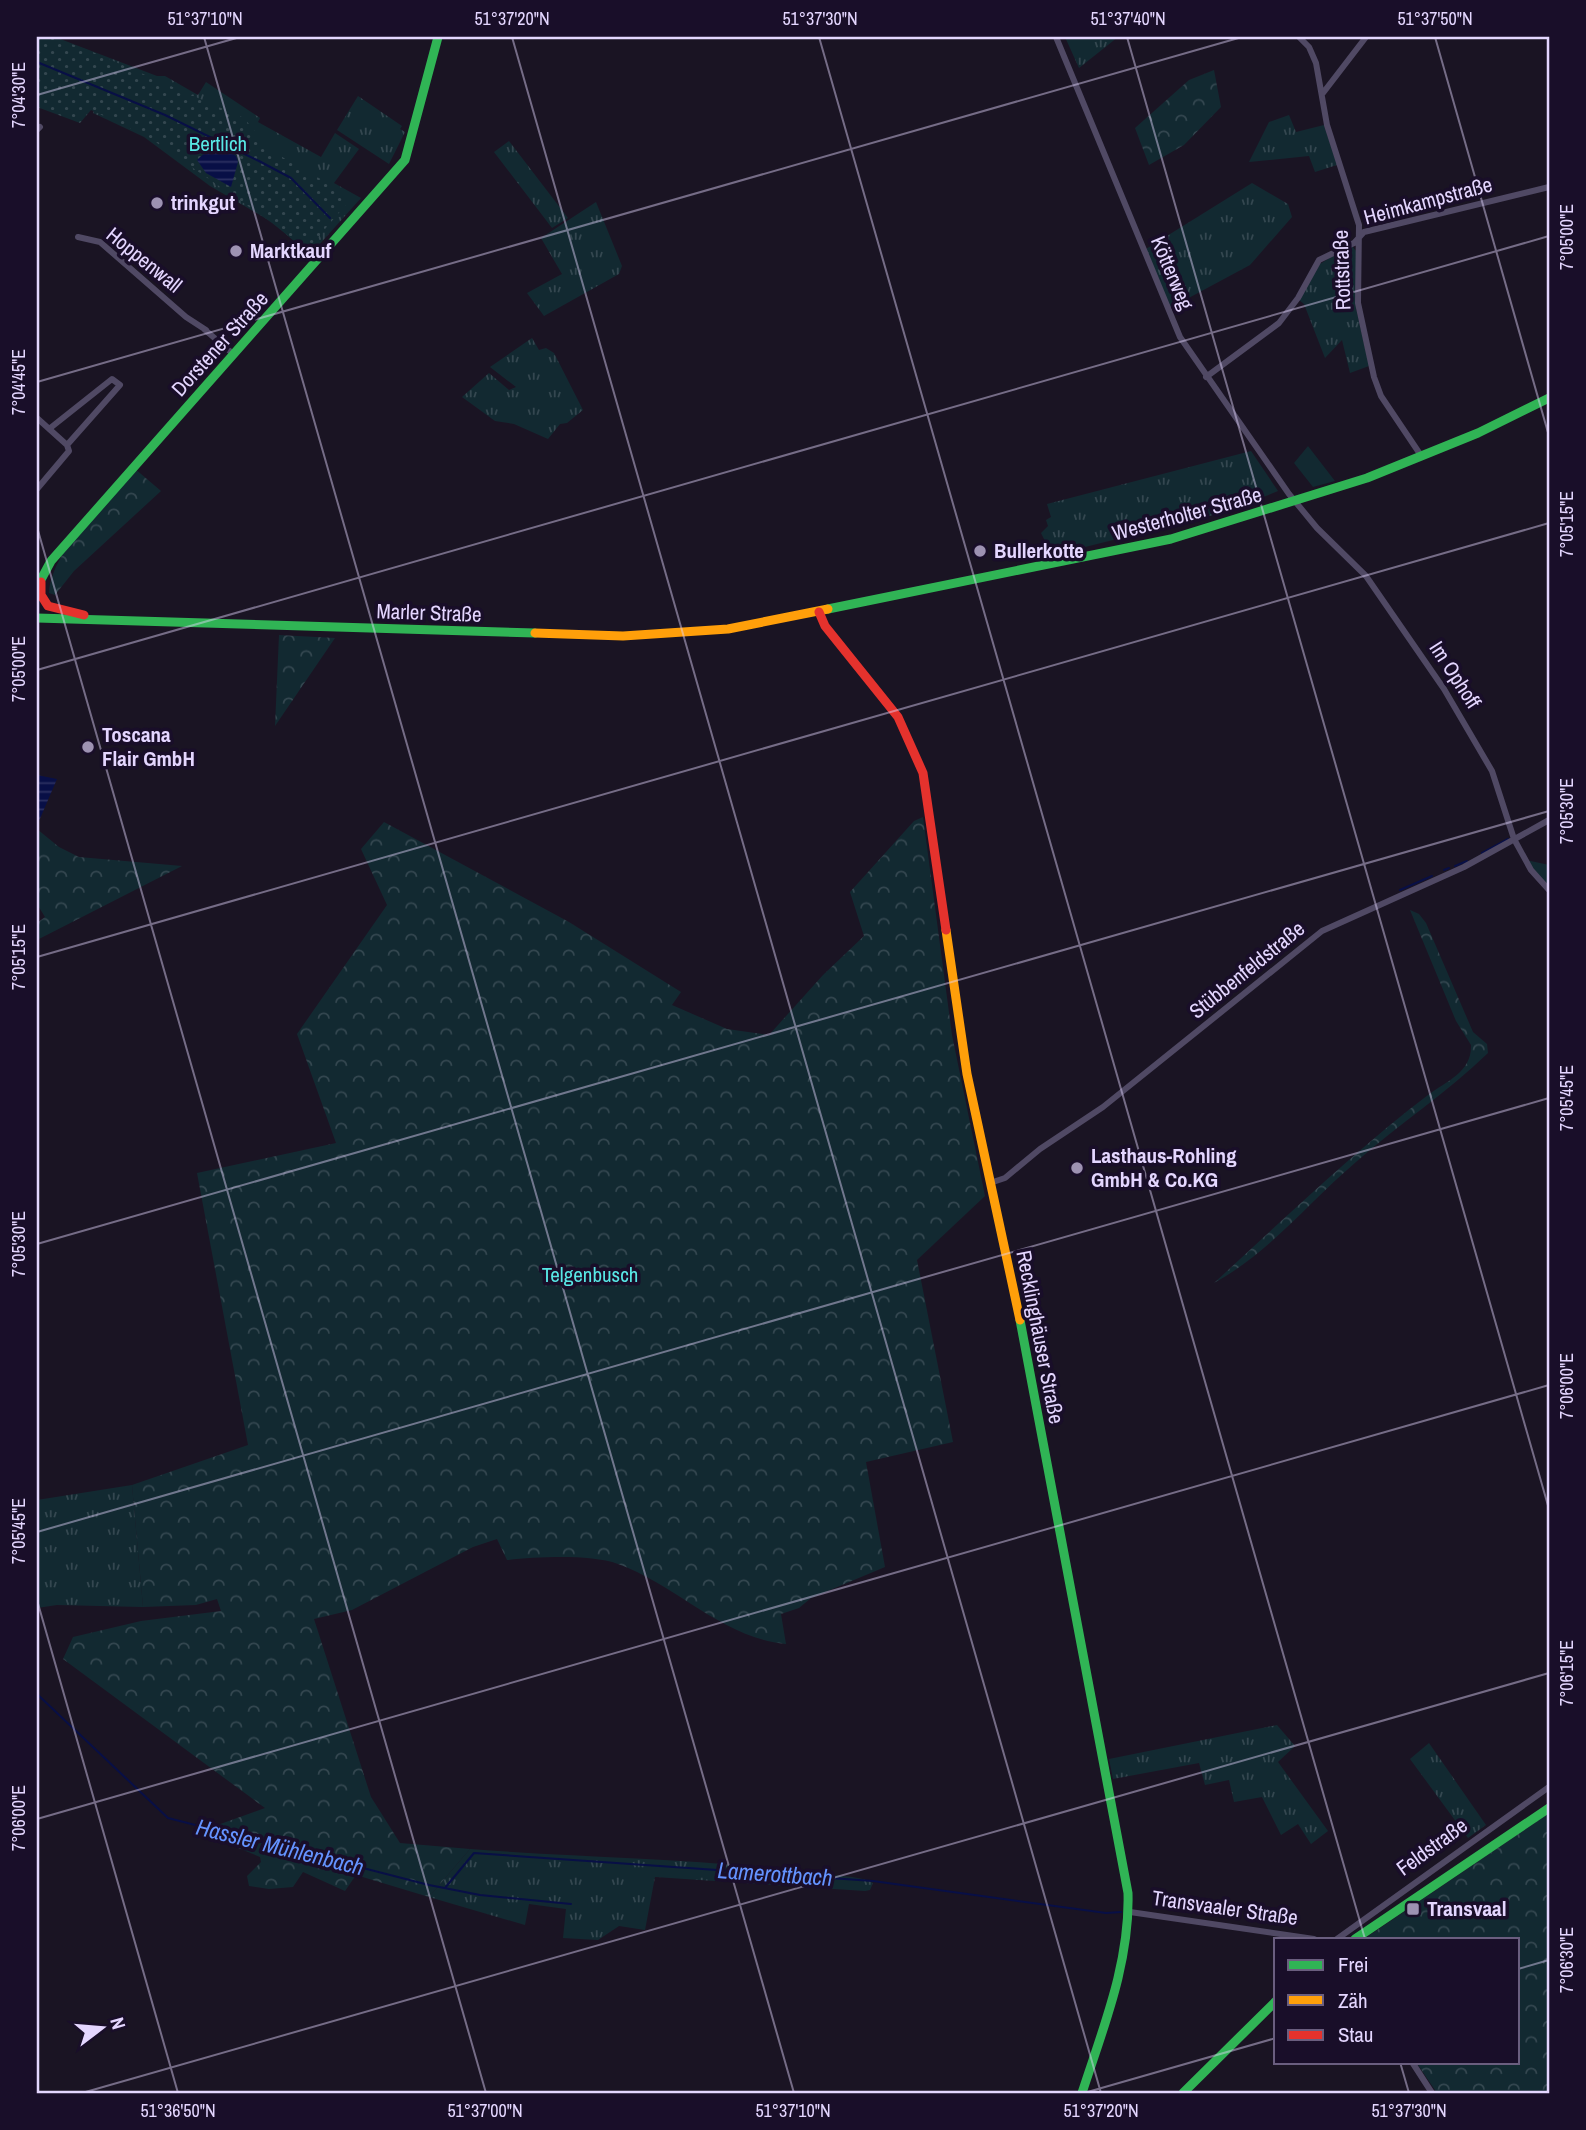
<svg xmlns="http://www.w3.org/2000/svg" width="1586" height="2130" viewBox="0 0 1586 2130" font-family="'Archivo Narrow',sans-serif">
<defs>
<pattern id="grass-tufts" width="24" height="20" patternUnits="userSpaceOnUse" patternTransform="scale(1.75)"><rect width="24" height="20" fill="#122931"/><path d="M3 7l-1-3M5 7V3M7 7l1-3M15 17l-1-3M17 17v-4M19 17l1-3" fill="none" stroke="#344750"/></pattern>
<pattern id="forest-crowns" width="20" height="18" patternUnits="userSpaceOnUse" patternTransform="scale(1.75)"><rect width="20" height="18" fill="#122931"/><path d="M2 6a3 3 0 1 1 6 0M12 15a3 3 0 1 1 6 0" fill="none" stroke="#344750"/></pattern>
<pattern id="park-dots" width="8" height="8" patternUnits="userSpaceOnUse" patternTransform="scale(1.75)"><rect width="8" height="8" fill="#122931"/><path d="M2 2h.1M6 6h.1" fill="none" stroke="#344750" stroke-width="1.8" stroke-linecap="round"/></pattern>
<pattern id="water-rules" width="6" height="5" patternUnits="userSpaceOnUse" patternTransform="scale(1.75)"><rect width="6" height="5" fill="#080f46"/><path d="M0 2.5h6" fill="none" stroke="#2c3162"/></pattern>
</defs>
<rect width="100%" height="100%" fill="#1a1423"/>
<!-- grass -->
<path fill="url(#grass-tufts)" d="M37,37H55L157,76H165L198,95L206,82L260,118L258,122L321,157L335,133L359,149L334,183L361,198L310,255L272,222L210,186L144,137L93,113L97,103Z
M1065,37H1118L1079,68Z
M358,96L402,126L400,129L405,132L389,164L337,130Z
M1289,115L1296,132L1324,125L1337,165L1315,172L1309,156L1249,162L1269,122Z
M509,141L568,218L552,228L494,152Z
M1252,183L1288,204L1292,217L1250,265L1170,308L1146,249Z
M596,202L622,266L619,274L544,316L527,293L562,274L541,238Z
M1336,254L1357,257L1356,308L1369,366L1350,373L1342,340L1325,358L1304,304L1299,300L1320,264Z
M532,338L539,350L546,348L554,353L583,410L567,423L560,424L548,439L514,424L495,421L462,397L489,373L509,390L516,387L490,367Z
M1251,451L1278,491L1229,511L1045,557L1039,545L1045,541L1041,533L1048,526L1046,520L1051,517L1047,504Z
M132,1485L143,1607L57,1605L37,1608V1500Z
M1277,1725L1295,1746L1278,1762L1328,1831L1311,1844L1298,1824L1281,1835L1262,1797L1234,1802L1229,1780L1205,1785L1199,1763L1113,1779L1109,1759Z
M1429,1743L1486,1825L1468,1838L1410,1759Z
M470,1849C584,1858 698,1858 811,1873C829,1876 859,1875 873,1883L870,1890L865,1891L655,1877L645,1930L619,1926L598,1940L563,1938L566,1909L529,1904L525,1925L429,1897Z"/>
<!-- forest -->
<path fill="url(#forest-crowns)" d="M1214,70L1221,107L1184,145L1149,165L1135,128L1189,80Z
M134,468L161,491L74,571L55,595L49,593C51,551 108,498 134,468Z
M279,635L335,638L275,726Z
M923,817L952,1035L985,1196L917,1260L953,1442L866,1462L885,1567L811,1598L799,1608L781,1614L786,1644C722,1638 677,1585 618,1564C590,1554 537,1557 507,1560L497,1539L473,1547L352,1610L314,1619L371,1797L400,1843L470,1849L429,1897L356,1875L345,1891L303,1872L293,1887L269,1889L249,1886L247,1876L261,1862L260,1857L209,1836L212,1827L265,1808L63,1659L73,1637L141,1621L221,1611L217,1599L196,1605L143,1607L132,1485L248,1445L197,1173L336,1143L297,1034L387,905L361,849L384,822L569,922L681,992L672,1005L727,1029L769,1035L823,975L864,936L850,892L914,821Z
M37,829L59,847L79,857L182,866L37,940V923L45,917L37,904Z
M1526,860L1549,865V887Z
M1410,910L1419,914L1426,923L1473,1032L1487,1044L1488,1053C1447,1093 1399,1124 1356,1162C1309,1202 1269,1253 1214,1283C1284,1219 1352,1153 1428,1095C1447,1081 1472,1072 1471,1045L1456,1021Z
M1549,1813V2093H1437L1416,2062H1518V1939H1364Z"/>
<!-- park -->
<path fill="url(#park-dots)" d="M37,37H52L88,50L244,118L270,150L331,185L349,201L319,236L311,254L272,223L147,136L91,110L80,123L37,107Z"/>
<!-- pitch -->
<path fill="#122931" d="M1352,246L1357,252V257L1342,265L1336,254Z
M1308,446L1335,481L1313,487L1294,463Z"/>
<!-- water -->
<path fill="url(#water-rules)" d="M220,145L236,156L238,162L231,187L206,173L197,160L211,147L215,151Z
M37,775L57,779L39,821L37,819Z"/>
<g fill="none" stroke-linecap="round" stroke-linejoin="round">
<!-- stream -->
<path stroke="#080f46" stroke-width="2" d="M37,62L165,115L259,161L291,178L330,218
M1482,853L1508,839
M1455,866L1467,861
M1444,870L1449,868
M1400,890L1432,876
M37,1694L168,1818L429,1885L480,1895L571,1904
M1548,1819L1549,1821
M445,1888L474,1853L873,1881L1106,1913L1121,1912"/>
<!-- street -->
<path stroke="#504964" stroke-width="6" d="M1056,37L1180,337L1289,494L1317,528L1366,576L1444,689L1492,771L1514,839L1531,870L1549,890
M1299,37L1309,47L1316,63L1327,125L1359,225L1358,303L1374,377L1381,396L1422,457
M1323,93L1366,37
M37,130L40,127
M78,237L100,242L186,317L206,330
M204,329L232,353
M1206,377L1279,323L1298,298L1319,260L1354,243L1364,232L1549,187
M37,418L67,445L69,451L37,489
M49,429L112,379L120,385L67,445
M990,1183L1005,1178L1040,1149L1103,1107L1322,931L1464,867L1549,820
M1130,1912L1314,1939
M1337,1939L1549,1787
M1412,2062L1432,2093"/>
<!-- fast -->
<path stroke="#30b455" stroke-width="9" d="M37,587L51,561L405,160L438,37
M828,609L1171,539L1367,478L1478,433L1549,398
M37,618L535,633
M1020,1320L1128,1893C1130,1963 1103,2028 1082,2093
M1355,1939L1549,1808
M1183,2093L1276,2001"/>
<!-- slow -->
<path stroke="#ff9f0a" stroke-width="9" d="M535,633L623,636L728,629L828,609
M946,930L967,1074L1020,1320"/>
<!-- jam -->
<path stroke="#e5322d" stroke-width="9" d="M41,582V595L48,606L84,615
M819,612L825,626L898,717L923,773L946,930"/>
</g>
<!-- ticks -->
<path fill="none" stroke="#e4d6ff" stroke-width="2" stroke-opacity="0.45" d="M204,37L794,2093M512,37L1101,2093M819,37L1365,1939M1127,37L1549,1509M1435,37L1549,436M37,95L240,37M37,382L1242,37M37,527L486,2093M37,670L1549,236M37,957L1549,523M37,1244L1549,811M37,1532L1549,1098M37,1600L178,2093M37,1819L1549,1385M1518,1969L1549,1960M1400,2062L1409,2093M82,2093L1549,1673M1084,2093L1276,2038"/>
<!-- markers -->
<g fill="#9d92b2" stroke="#190e29" stroke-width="2.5">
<circle cx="157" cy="203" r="7"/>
<circle cx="236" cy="251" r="7"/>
<circle cx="980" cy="551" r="7"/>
<circle cx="88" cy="747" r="7"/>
<circle cx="1077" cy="1168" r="7"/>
<rect x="1406" y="1902" width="14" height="14" rx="3.5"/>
</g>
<g text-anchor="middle" stroke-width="7" stroke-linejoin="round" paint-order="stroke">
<!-- park labels -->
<g font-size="21" fill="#58e8e6" stroke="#190e29">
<text x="218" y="151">Bertlich</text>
<text x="590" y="1282">Telgenbusch</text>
</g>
<!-- street labels -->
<g font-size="21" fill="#e4d6ff" stroke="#190e29">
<text transform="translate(1428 201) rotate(-15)" y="7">Heimkampstraße</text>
<text transform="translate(144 260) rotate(39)" y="7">Hoppenwall</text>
<text transform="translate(1342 270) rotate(-92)" y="7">Rottstraße</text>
<text transform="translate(1172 273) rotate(67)" y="7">Kötterweg</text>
<text transform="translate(220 344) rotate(-48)" y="7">Dorstener Straße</text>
<text transform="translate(1187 514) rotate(-15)" y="7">Westerholter Straße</text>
<text transform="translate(429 613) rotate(2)" y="7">Marler Straße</text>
<text transform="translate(1455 675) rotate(57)" y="7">Im Ophoff</text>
<text transform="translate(1247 970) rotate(-39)" y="7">Stübbenfeldstraße</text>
<text transform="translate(1040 1337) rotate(79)" y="7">Recklinghäuser Straße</text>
<text transform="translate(1432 1847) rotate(-36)" y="7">Feldstraße</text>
<text transform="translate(1225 1908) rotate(8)" y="7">Transvaaler Straße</text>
</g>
<!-- poi labels -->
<g font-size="21" font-weight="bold" fill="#e4d6ff" stroke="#190e29" text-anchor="start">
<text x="171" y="210">trinkgut</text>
<text x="250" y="258">Marktkauf</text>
<text x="994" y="558">Bullerkotte</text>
<text x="102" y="742">Toscana<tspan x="102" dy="24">Flair GmbH</tspan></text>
<text x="1091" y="1163">Lasthaus-Rohling<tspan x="1091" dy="24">GmbH &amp; Co.KG</tspan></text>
<text x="1427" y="1916">Transvaal</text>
</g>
<!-- water labels -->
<g font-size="23" font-style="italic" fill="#6493ff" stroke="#190e29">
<text transform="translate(280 1847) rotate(14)" y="8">Hassler Mühlenbach</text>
<text transform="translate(775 1874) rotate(4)" y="8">Lamerottbach</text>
</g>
</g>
<!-- border -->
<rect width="1586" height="2130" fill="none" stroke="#190e29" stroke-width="77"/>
<!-- legend -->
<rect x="1274" y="1938" width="245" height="126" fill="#190e29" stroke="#6a5e7f" stroke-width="2"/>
<rect x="1288" y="1960" width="35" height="10" fill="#30b455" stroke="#6a5e7f" stroke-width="2"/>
<text x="1338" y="1972" font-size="21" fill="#e4d6ff">Frei</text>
<rect x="1288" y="1995" width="35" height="10" fill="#ff9f0a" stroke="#6a5e7f" stroke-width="2"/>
<text x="1338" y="2008" font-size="21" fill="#e4d6ff">Zäh</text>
<rect x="1288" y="2030" width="35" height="10" fill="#e5322d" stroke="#6a5e7f" stroke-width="2"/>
<text x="1338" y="2042" font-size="21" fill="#e4d6ff">Stau</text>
<!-- north arrow -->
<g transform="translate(102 2028) rotate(74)" stroke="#190e29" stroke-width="5" paint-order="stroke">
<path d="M0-5L12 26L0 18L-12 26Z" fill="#e4d6ff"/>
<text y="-10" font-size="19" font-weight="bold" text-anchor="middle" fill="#e4d6ff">N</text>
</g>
<rect x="38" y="38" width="1510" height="2054" fill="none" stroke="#e4d6ff" stroke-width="2.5"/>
<g font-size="18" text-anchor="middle" fill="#e4d6ff">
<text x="205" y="25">51°37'10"N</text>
<text x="512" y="25">51°37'20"N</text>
<text x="820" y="25">51°37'30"N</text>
<text x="1128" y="25">51°37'40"N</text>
<text x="1435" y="25">51°37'50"N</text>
<text transform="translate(19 95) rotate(-90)" y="6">7°04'30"E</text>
<text transform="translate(1567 237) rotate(-90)" y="6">7°05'00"E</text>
<text transform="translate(19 382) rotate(-90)" y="6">7°04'45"E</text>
<text transform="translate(1567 524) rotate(-90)" y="6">7°05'15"E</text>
<text transform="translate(19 669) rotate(-90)" y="6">7°05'00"E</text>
<text transform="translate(1567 811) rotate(-90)" y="6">7°05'30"E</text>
<text transform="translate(19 957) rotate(-90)" y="6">7°05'15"E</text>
<text transform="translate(1567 1098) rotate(-90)" y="6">7°05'45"E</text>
<text transform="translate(19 1244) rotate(-90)" y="6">7°05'30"E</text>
<text transform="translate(1567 1386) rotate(-90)" y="6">7°06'00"E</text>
<text transform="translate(19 1531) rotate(-90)" y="6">7°05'45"E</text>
<text transform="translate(1567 1673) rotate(-90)" y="6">7°06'15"E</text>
<text transform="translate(19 1818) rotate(-90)" y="6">7°06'00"E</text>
<text transform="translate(1567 1960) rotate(-90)" y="6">7°06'30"E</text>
<text x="178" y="2117">51°36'50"N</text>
<text x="485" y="2117">51°37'00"N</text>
<text x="793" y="2117">51°37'10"N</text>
<text x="1101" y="2117">51°37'20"N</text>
<text x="1409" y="2117">51°37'30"N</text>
</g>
</svg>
